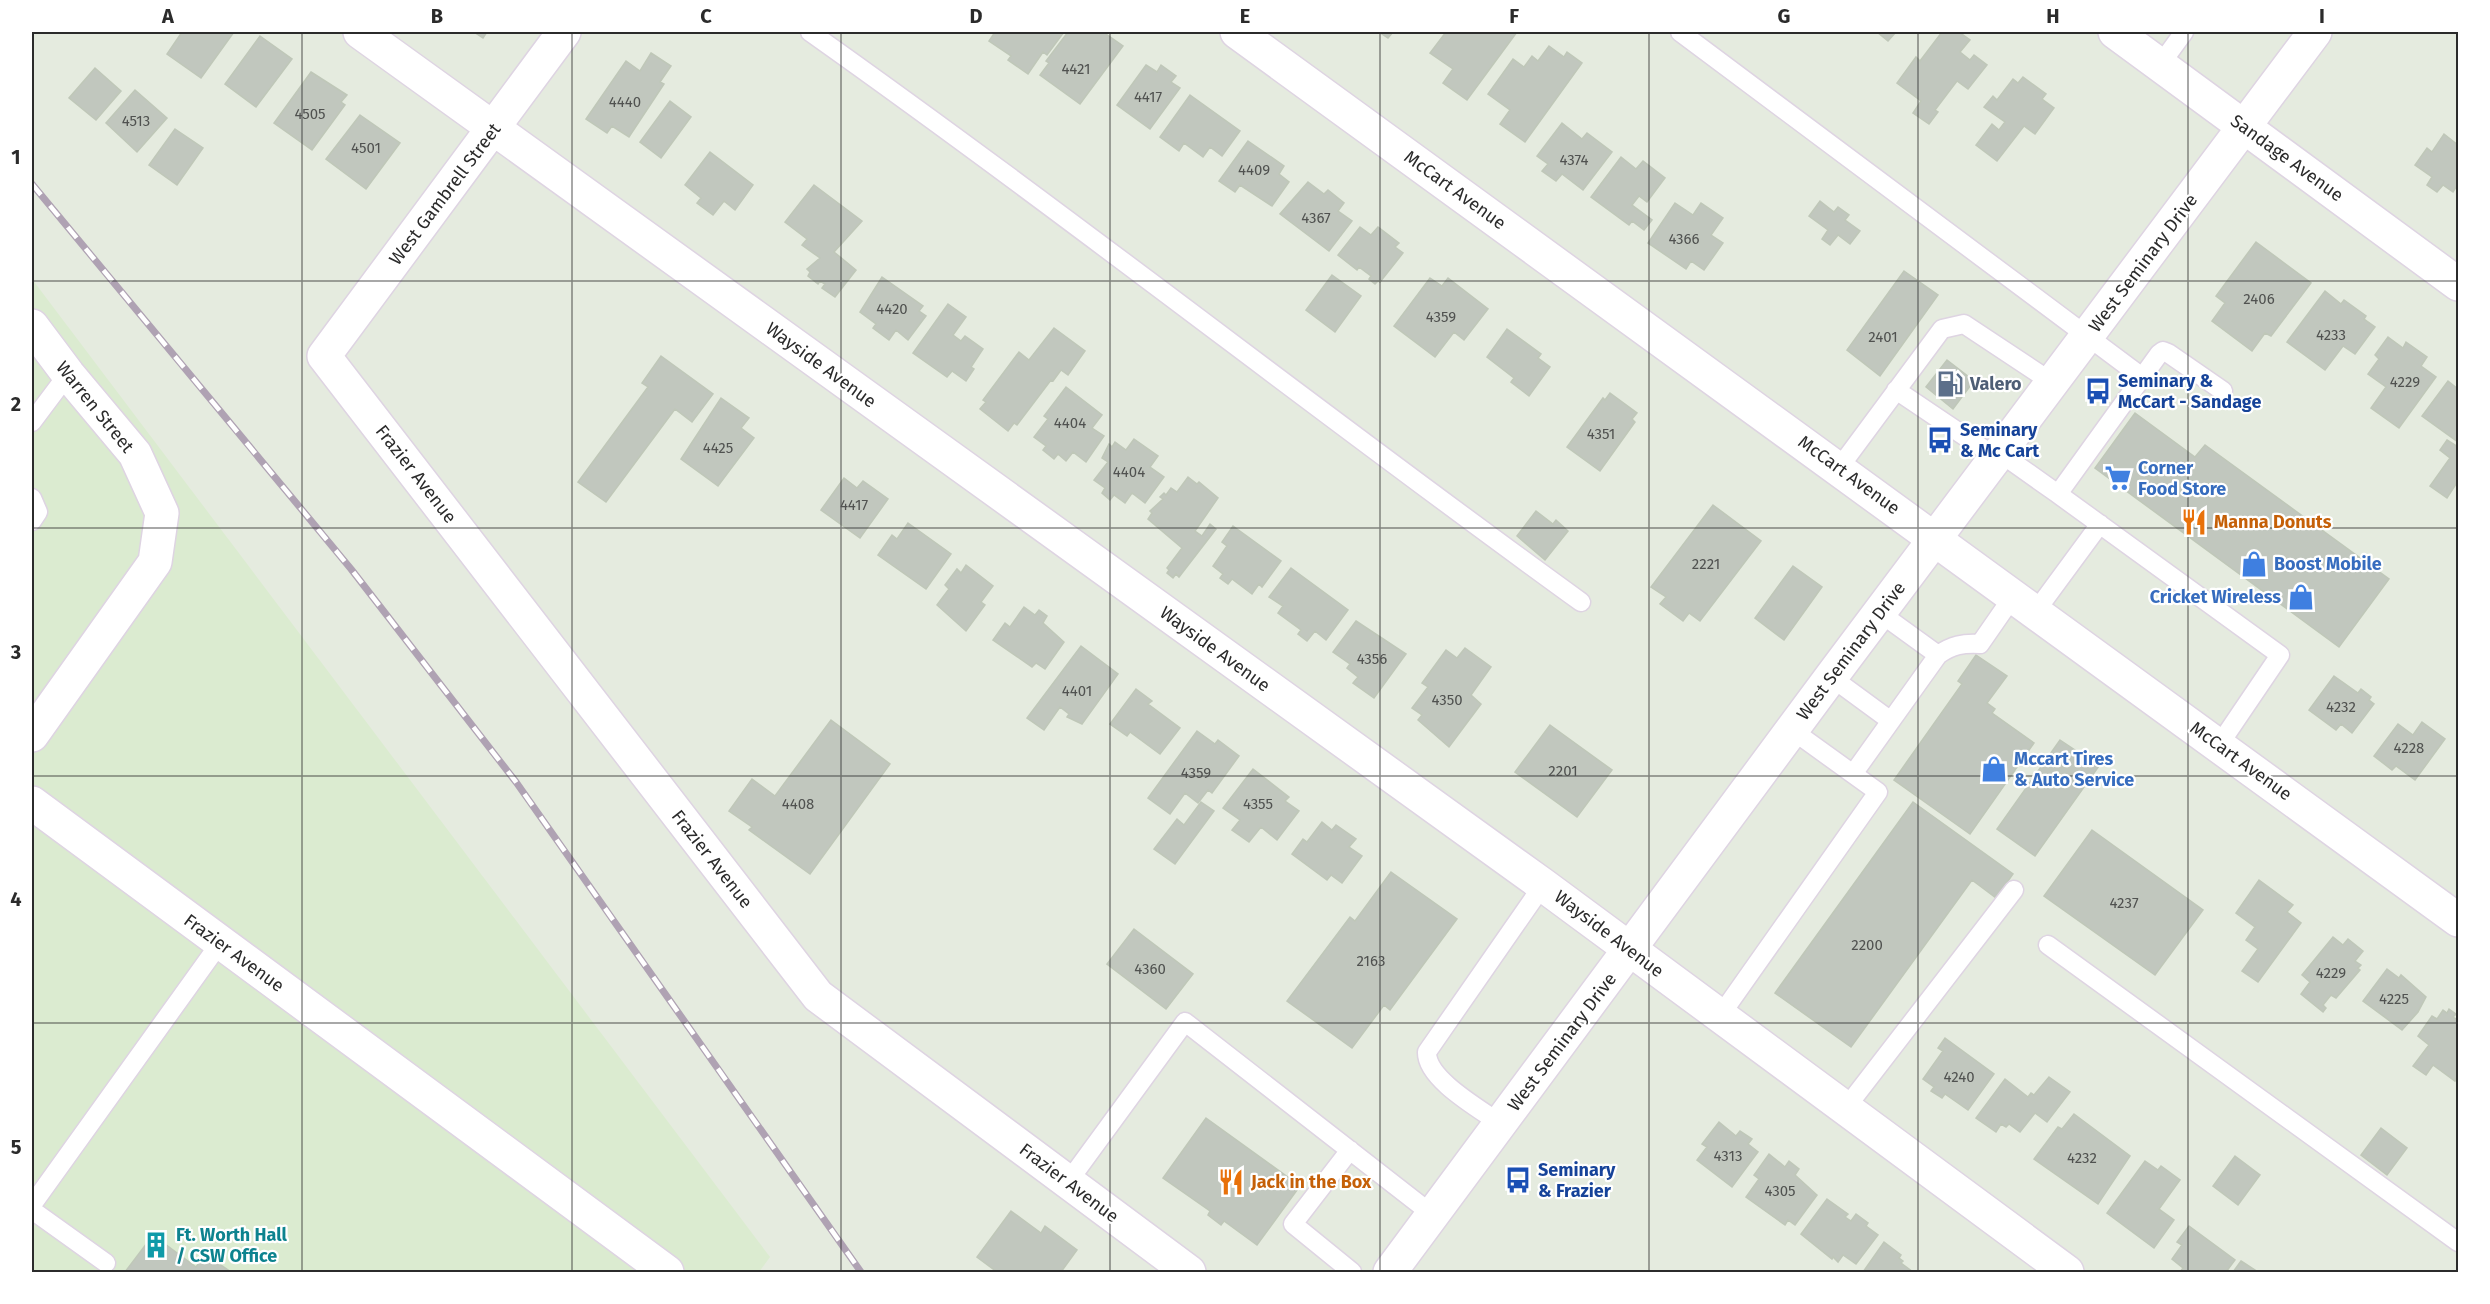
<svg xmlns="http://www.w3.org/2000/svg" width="2490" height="1304" viewBox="0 0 2490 1304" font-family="'Fira Sans',sans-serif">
<rect width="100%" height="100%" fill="#e5ebdf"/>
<!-- education -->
<path fill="#dbebd0" d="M32,279L770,1257L759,1272H32Z"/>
<!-- building -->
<path fill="#c1c7be" stroke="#bfc7b8" stroke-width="1.5" d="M182,32H234L201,78L167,54Z
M474,32H487L483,38Z
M995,32H1064L1047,55L1043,52L1028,74L1008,60L1011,56L989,41Z
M1068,32H1103L1123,46L1080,104L1040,75L1049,63L1046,61Z
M1379,32H1393L1388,38Z
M1446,32H1517L1467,100L1443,83L1453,69L1430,53Z
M1877,32H1896L1888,41Z
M1942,32H1959L1970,40L1960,52L1970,60L1974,55L1987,65L1968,89L1957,81L1935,110L1938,112L1929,124L1913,113L1921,101L1897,83L1916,57L1920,61Z
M260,36L292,59L256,107L225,84Z
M1549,46L1564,57L1567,52L1582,63L1525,142L1500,124L1510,110L1488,94L1513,59L1524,67L1532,56L1538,61Z
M651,53L671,66L660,82L664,84L629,137L612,126L607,133L586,119L626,61L640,71Z
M1146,65L1157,72L1161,65L1176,76L1171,82L1180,88L1150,129L1117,105Z
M95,68L121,91L96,120L69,98Z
M311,72L347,95L341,102L345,105L312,150L274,123Z
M2023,77L2046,94L2042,99L2054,108L2035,134L2024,126L1997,161L1976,145L1992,124L1999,130L2005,122L1984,107L1993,96L1997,100L2013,79L2018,83Z
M135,90L167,118L137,152L106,123Z
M1190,95L1240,131L1222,156L1210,147L1203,157L1184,143L1179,151L1160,137Z
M670,101L691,117L661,158L640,142Z
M360,115L400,143L366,189L326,159Z
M1562,123L1582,139L1587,133L1612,152L1583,190L1562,174L1556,181L1542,171L1548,164L1537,156Z
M175,129L203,148L177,185L149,165Z
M2444,134L2458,145V184L2453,192L2443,185L2437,192L2427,185L2432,177L2415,165L2427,148L2432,152Z
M1248,141L1284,166L1279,174L1289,182L1272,206L1240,185L1235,192L1219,181Z
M710,152L753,185L735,210L724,201L713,215L697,203L701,198L685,185Z
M1621,157L1636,169L1643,161L1665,178L1647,202L1639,196L1632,205L1652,220L1644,230L1632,221L1629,225L1591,197Z
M1308,182L1324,194L1328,190L1344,203L1338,211L1352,221L1329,251L1280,214Z
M814,185L862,221L834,252L856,270L835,297L822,288L825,284L820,281L818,284L808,276L810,272L807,269L820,258L802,245L807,239L785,222Z
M1820,201L1834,212L1838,207L1849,215L1845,220L1860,231L1850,244L1838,235L1830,245L1822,239L1828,230L1809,216Z
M1675,203L1693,215L1701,203L1723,218L1711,235L1723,243L1704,270L1691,261L1686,269L1648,243Z
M1360,227L1371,235L1378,227L1399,243L1395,247L1403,253L1380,282L1378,281L1375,284L1369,279L1371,276L1359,267L1357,270L1338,255Z
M2256,242L2311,283L2271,336L2265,333L2252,351L2212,321L2225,303L2216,296Z
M1904,271L1938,295L1880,376L1847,350Z
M1332,275L1361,296L1335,332L1306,310Z
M882,277L923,306L919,311L926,316L908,340L896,330L889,340L873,328L876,324L860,312Z
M1430,278L1442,286L1448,278L1488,309L1464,340L1454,332L1435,357L1394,326Z
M2325,291L2341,304L2344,300L2366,316L2364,319L2375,327L2355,354L2343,346L2325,370L2287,342Z
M948,304L966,317L953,335L961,341L965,336L983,349L971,367L974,369L966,381L952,371L947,377L913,353Z
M1054,328L1085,351L1068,375L1061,370L1053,381L1051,380L1017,425L1014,423L1008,431L980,409L986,402L983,400L1019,352L1029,360Z
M1507,329L1541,354L1538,358L1550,367L1529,396L1511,382L1514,378L1487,357Z
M2388,337L2403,348L2406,342L2427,357L2421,366L2436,377L2399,428L2371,408L2386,387L2368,374L2379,359L2375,355Z
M661,356L713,394L692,422L675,409L606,502L578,482L648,387L642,383Z
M1947,360L1974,381L1953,409L1926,387Z
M2448,381L2458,389V442L2422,416Z
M1066,387L1102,415L1092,428L1104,436L1086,462L1073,452L1066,461L1058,454L1054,459L1043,450L1046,446L1034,437L1048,419L1044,416Z
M1610,393L1637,413L1632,419L1635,422L1600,471L1567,447L1603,398L1605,400Z
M721,398L749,418L741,428L754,438L718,486L681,459Z
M2135,413L2195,457L2205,445L2389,579L2339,647L2095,468Z
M1134,439L1158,456L1150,467L1164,477L1145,503L1132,493L1125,503L1114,495L1110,500L1102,493L1105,488L1094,480L1108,462L1102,458L1109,444L1112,447L1115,442L1126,450Z
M2447,440L2458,447V481L2447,498L2430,486L2450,458L2440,450Z
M1188,477L1197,484L1199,482L1218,498L1195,531L1202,536L1210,524L1216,529L1179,577L1176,574L1173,578L1167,573L1169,570L1167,568L1182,548L1148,519L1152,513L1150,511L1163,499L1160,497L1164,493L1166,495L1171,488L1177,492Z
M844,478L857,488L863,481L888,499L860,538L821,510Z
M1713,505L1761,541L1700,621L1689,613L1683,621L1660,604L1666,597L1651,587Z
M1536,511L1553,524L1556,520L1568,531L1545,560L1517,536Z
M908,523L951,554L926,589L878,555L892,535L897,539Z
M1233,526L1281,561L1262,587L1259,584L1252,594L1232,579L1228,584L1220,578L1223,574L1213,566L1227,546L1222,542Z
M966,565L993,586L981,602L985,605L966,631L937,605L949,589L945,585L957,569L961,573Z
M1793,566L1822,587L1784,640L1755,618Z
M1291,568L1348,610L1326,640L1315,631L1307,641L1298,634L1301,630L1278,613L1283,606L1269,597Z
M1024,607L1035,615L1039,610L1047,616L1043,623L1064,642L1045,669L1036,663L1032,667L993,640L1005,623L1010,627Z
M1356,621L1406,654L1374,698L1353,683L1358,677L1347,668L1350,664L1333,652Z
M1081,646L1118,674L1082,724L1067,717L1069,714L1060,707L1044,730L1027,718Z
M1465,648L1491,667L1471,695L1481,704L1449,747L1418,720L1422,715L1412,708L1428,687L1422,683L1446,650L1457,658Z
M1976,655L2007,676L1987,703L1995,709L1992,713L2034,743L1970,834L1894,780L1962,684L1958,681Z
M2334,676L2358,693L2361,689L2371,697L2369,700L2374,704L2352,733L2341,724L2336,730L2309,710Z
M1136,689L1152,701L1148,704L1180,728L1160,754L1130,732L1127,736L1110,724Z
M831,720L890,764L810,874L749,830L752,827L729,811L752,779L775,796Z
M2422,722L2445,739L2415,780L2396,766L2392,770L2374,756L2398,724L2413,735Z
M1550,725L1612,770L1577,817L1515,772Z
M1197,731L1215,744L1218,740L1239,756L1212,793L1208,790L1198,803L1185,793L1170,814L1148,798Z
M2060,740L2099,766L2035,856L1997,829Z
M1253,769L1289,797L1285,801L1299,811L1277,840L1261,827L1249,842L1232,830L1240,820L1223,808Z
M1201,802L1214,811L1175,864L1154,849L1177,819L1184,825Z
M1913,802L2013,874L1996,898L1972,880L1851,1047L1775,993Z
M1322,822L1332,830L1336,825L1356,839L1349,847L1362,856L1342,883L1331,875L1327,880L1292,854L1303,839L1307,842Z
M2092,830L2203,910L2155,975L2044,896Z
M1391,872L1457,919L1390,1010L1384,1005L1352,1048L1287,1001L1350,917L1355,921Z
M2259,880L2293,905L2287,912L2301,923L2258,982L2242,971L2258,949L2246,940L2255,927L2236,913Z
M1134,929L1193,974L1166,1009L1107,964Z
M2333,937L2343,945L2348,939L2363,951L2355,961L2361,965L2358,968L2360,970L2336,998L2331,995L2323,1005L2326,1008L2323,1012L2301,994L2310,982L2302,975Z
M2387,969L2399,978L2401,975L2426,997L2418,1012L2402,1030L2363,1001Z
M2449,1009L2456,1014L2453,1017L2456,1019L2458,1015V1075L2455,1081L2433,1065L2426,1075L2413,1066L2429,1045L2418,1036L2432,1016L2437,1019L2443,1010L2447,1013Z
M1945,1038L1994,1074L1968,1110L1945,1094L1942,1098L1931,1091L1934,1087L1923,1079L1943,1051L1938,1048Z
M2049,1077L2070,1092L2047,1122L2035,1113L2020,1132L2009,1124L2006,1127L2001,1124L1996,1132L1976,1118L2005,1079L2028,1097L2031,1093L2034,1095Z
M2074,1114L2130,1156L2098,1204L2034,1159L2058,1127L2062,1129Z
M1206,1118L1300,1186L1257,1245L1224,1221L1221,1225L1208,1215L1210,1211L1163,1178Z
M1719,1122L1736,1136L1740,1131L1752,1139L1748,1144L1758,1152L1732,1187L1697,1160L1707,1147L1702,1144Z
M2381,1128L2407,1148L2387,1175L2361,1155Z
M1769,1154L1785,1167L1789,1161L1799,1169L1795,1175L1817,1195L1795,1225L1788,1220L1785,1225L1746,1197L1759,1179L1754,1175Z
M2235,1156L2260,1175L2238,1205L2213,1186Z
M2145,1161L2158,1170L2161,1166L2180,1180L2159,1209L2174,1220L2154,1248L2107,1213Z
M1827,1199L1848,1214L1845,1217L1851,1221L1856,1214L1868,1223L1866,1226L1878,1235L1856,1264L1843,1255L1838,1262L1833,1257L1832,1259L1801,1234Z
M1011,1211L1041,1233L1045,1226L1077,1250L1061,1272H997L977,1257Z
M2189,1226L2235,1260L2226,1272H2180L2183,1268L2172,1259L2182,1245L2177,1242Z
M153,1235L196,1267L205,1254L231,1272H125Z
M1884,1242L1901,1255L1899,1258L1903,1261L1901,1263L1913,1272H1863Z
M2241,1261L2258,1272H2233Z"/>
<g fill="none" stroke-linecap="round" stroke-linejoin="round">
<!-- service casing -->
<g stroke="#ded4e2" stroke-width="21">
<path id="service" d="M810,32C1071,217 1322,415 1581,602
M1680,32L2142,377
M2160,65L2184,32
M1896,390L1997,458
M32,422L68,374
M2000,453L2058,494
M1839,468L1942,329L1964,324L2053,383
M32,498L38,512L32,521
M2036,611L2100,524
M1938,655C1952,645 1963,643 1980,644L2014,595
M1831,677L1891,721
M2219,745L2280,655L2058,494L2159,354L2163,351L2168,353L2223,391
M1853,774L1938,655L1880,613
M2048,945L2458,1242
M1720,1016L1878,792L1792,730
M1845,1109L2014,890
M1501,1124C1480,1109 1426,1079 1427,1052L1543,885
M1350,1150L1293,1224L1352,1272
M1068,1182L1185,1022L1433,1215
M32,1205L220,943
M32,1210L106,1263"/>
</g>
<!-- minor casing -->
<g stroke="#ded4e2" stroke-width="36">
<path id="minor" d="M360,32L1543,885L2067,1272
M564,32L324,356L818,996L1189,1272
M2115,32L2458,284
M32,326L68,374L135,454L162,513L155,562L32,735
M32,803L667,1272"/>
</g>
<!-- secondary casing -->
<g stroke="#ded4e2" stroke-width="36">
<path id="secondary" d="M1237,32L2458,920
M1390,1272L1831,677L2315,32"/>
</g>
<!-- service -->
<use href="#service" stroke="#fff" stroke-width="18"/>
<!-- minor -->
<use href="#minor" stroke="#fff" stroke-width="33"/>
<!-- secondary -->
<use href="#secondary" stroke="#fff" stroke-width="33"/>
<!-- rail casing -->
<g stroke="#afa2b3" stroke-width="7">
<path id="rail" d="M32,184L351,569L516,782L861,1272"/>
</g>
<!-- rail -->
<use href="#rail" stroke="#fff" stroke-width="4.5" stroke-dasharray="14" stroke-linecap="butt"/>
</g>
<!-- grid -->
<path fill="none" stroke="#2b2b2b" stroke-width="1.5" stroke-opacity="0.55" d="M302,32V1272M572,32V1272M841,32V1272M1110,32V1272M1380,32V1272M1649,32V1272M1918,32V1272M2188,32V1272M32,281H2458M32,528H2458M32,776H2458M32,1023H2458"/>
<!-- icons -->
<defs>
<g id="fuel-bare" transform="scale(2.07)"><path d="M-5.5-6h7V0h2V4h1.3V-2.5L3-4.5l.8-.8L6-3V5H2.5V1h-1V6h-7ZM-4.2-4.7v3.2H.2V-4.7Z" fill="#5c6f8a" stroke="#fff" stroke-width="2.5" paint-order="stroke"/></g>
<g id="bus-bare" transform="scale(2.07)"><path d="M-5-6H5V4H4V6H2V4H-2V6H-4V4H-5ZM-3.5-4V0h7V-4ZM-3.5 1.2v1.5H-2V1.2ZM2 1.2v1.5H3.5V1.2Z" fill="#1a4fb4" stroke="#fff" stroke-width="2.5" paint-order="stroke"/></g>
<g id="supermarket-bare" transform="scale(2.07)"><path d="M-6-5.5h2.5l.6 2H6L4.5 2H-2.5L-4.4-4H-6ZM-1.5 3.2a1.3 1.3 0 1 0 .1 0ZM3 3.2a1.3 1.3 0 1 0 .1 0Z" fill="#3f7fe0" stroke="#fff" stroke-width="2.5" paint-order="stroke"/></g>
<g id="restaurant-bare" transform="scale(2.07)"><path d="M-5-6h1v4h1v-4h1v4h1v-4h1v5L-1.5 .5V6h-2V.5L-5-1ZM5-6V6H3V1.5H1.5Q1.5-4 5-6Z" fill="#e8710a" stroke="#fff" stroke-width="2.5" paint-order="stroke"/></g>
<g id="shop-bare" transform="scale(2.07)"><path d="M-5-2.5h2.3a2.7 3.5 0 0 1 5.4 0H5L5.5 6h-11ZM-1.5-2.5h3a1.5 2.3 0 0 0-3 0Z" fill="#3f7fe0" stroke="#fff" stroke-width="2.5" paint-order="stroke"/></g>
<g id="building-bare" transform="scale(2.07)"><path d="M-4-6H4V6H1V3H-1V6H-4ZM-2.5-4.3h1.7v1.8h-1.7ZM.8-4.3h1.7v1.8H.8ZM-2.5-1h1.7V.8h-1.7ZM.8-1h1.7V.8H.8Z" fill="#0f9aa8" stroke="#fff" stroke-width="2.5" paint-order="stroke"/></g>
</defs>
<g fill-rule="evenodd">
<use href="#fuel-bare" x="1950" y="384"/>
<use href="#bus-bare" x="2098" y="391"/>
<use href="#bus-bare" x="1940" y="440"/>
<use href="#supermarket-bare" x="2118" y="478"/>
<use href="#restaurant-bare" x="2194" y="522"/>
<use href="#shop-bare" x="2254" y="564"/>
<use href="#shop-bare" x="2301" y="597"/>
<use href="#shop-bare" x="1994" y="769"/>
<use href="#bus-bare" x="1518" y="1180"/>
<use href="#restaurant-bare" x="1231" y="1182"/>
<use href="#building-bare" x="156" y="1245"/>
</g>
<g text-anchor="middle" stroke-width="4.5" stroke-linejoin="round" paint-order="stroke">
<!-- number labels -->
<g font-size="15" fill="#505250">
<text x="1076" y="74">4421</text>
<text x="1148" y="102">4417</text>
<text x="625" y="107">4440</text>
<text x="310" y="119">4505</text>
<text x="136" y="126">4513</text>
<text x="366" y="153">4501</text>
<text x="1574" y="165">4374</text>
<text x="1254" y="175">4409</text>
<text x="1316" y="223">4367</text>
<text x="1684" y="244">4366</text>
<text x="2259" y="304">2406</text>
<text x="892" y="314">4420</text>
<text x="1441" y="322">4359</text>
<text x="2331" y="340">4233</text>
<text x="1883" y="342">2401</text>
<text x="2405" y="387">4229</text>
<text x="1070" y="428">4404</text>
<text x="1601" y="439">4351</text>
<text x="718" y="453">4425</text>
<text x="1129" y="477">4404</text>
<text x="854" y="510">4417</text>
<text x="1706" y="569">2221</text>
<text x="1372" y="664">4356</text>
<text x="1077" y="696">4401</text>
<text x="1447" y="705">4350</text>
<text x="2341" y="712">4232</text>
<text x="2409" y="753">4228</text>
<text x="1563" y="776">2201</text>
<text x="1196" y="778">4359</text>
<text x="798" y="809">4408</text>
<text x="1258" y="809">4355</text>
<text x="2124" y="908">4237</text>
<text x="1867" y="950">2200</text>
<text x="1371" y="966">2163</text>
<text x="1150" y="974">4360</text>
<text x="2331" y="978">4229</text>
<text x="2394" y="1004">4225</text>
<text x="1959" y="1082">4240</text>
<text x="1728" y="1161">4313</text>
<text x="2082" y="1163">4232</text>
<text x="1780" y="1196">4305</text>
</g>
<!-- street labels -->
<g font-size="18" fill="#2b2b2b" stroke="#fff">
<text transform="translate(2287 158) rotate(36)" y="6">Sandage Avenue</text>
<text transform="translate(1455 190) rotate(36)" y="6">McCart Avenue</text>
<text transform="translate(445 194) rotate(-53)" y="6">West Gambrell Street</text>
<text transform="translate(2143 263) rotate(-53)" y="6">West Seminary Drive</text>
<text transform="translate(821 365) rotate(36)" y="6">Wayside Avenue</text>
<text transform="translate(95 407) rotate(51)" y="6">Warren Street</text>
<text transform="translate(416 474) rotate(52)" y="6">Frazier Avenue</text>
<text transform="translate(1849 475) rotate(36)" y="6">McCart Avenue</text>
<text transform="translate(1215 649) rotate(36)" y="6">Wayside Avenue</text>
<text transform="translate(1851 651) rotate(-53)" y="6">West Seminary Drive</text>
<text transform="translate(2241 761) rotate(36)" y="6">McCart Avenue</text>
<text transform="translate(712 859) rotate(52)" y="6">Frazier Avenue</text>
<text transform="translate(1609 934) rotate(37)" y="6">Wayside Avenue</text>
<text transform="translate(234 953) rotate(36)" y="6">Frazier Avenue</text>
<text transform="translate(1562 1042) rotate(-53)" y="6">West Seminary Drive</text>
<text transform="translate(1069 1183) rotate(37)" y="6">Frazier Avenue</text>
</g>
<!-- transit labels -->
<g font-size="18" font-weight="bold" fill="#164399" stroke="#fff" text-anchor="start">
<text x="2118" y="387">Seminary &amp;<tspan x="2118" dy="21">McCart - Sandage</tspan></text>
<text x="1960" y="436">Seminary<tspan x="1960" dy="21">&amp; Mc Cart</tspan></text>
<text x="1538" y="1176">Seminary<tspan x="1538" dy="21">&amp; Frazier</tspan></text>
</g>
<!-- service labels -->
<g font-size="18" font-weight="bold" fill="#4e5e75" stroke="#fff" text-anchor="start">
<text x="1970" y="390">Valero</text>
</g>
<!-- shop labels -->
<g font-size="18" font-weight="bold" fill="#366cbe" stroke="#fff" text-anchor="start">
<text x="2138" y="474">Corner<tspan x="2138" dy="21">Food Store</tspan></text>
<text x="2274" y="570">Boost Mobile</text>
<text x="2281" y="603" text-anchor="end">Cricket Wireless</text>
<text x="2014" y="765">Mccart Tires<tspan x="2014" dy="21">&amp; Auto Service</tspan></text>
</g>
<!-- food labels -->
<g font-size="18" font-weight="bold" fill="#c56008" stroke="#fff" text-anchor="start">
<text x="2214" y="528">Manna Donuts</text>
<text x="1251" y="1188">Jack in the Box</text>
</g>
<!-- culture labels -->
<g font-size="18" font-weight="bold" fill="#0d838f" stroke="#fff" text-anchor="start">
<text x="176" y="1241">Ft. Worth Hall<tspan x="176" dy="21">/ CSW Office</tspan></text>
</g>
</g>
<!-- border -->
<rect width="2490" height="1304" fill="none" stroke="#ffffff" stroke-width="66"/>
<rect x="33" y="33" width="2424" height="1238" fill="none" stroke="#2b2b2b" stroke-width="2"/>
<g font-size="20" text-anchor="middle" font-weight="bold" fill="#2b2b2b">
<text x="168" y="23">A</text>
<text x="437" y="23">B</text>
<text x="706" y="23">C</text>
<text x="976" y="23">D</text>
<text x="1245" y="23">E</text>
<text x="1514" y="23">F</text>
<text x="1784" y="23">G</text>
<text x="2053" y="23">H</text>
<text x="2322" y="23">I</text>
<text x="16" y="164">1</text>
<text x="16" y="411">2</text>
<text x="16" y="659">3</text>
<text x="16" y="906">4</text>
<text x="16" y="1154">5</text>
</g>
</svg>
